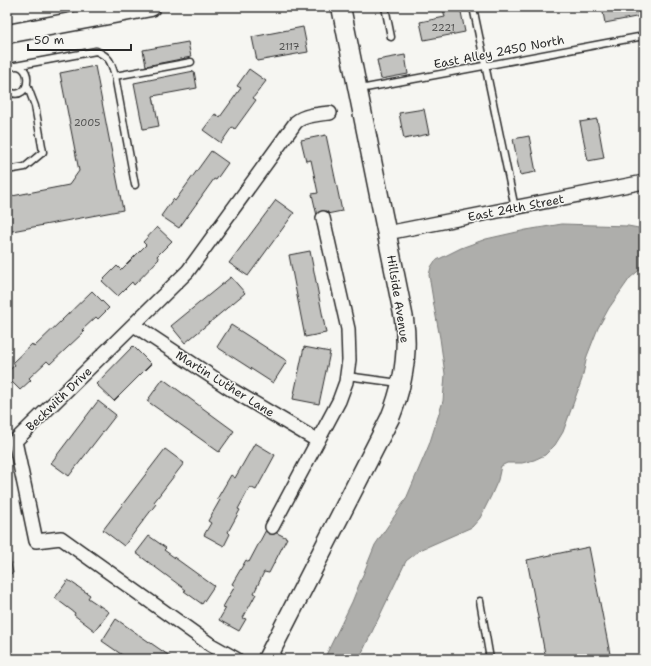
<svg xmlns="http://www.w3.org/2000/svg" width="651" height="666" viewBox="0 0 651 666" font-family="'Shantell Sans',sans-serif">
<rect width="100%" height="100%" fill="#f6f6f2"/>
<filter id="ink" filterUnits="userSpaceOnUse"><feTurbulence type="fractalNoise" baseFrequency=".025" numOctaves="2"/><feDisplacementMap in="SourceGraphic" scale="8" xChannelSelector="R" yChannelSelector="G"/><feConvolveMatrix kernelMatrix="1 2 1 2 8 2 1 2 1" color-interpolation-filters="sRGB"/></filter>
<g filter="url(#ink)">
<!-- water -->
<path fill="#aeaeab" stroke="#7a7a78" d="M562,224L628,226L644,229V266L630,278L609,308L598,328L587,356L582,379L563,432L555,445L545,455L534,460L522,463H507L501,466L498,480L491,496L480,518L472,527L420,550L406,561L359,659H324L352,602L375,545L406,499L429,445L443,401L445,374L440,338L434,306L429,275L431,267L435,261L461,248L486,239L526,230Z"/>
<!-- building -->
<path fill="#c3c3c0" stroke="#2b2b2b" d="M452,7H460L465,32L424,40L420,22L445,17L443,9Z
M602,7H639L641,16L605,23Z
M303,27L308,52L257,61L252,37Z
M188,42L191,57L146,66L143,50Z
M405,55L408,74L381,79L377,60Z
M95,66L123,210L7,232V197L69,185L79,171L60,73Z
M249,69L266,81L253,98L256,100L235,129L232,127L221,143L203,130L215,114L220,117L241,88L237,86Z
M194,71L197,88L153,96L159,126L143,129L134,83Z
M424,109L429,134L404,139L399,113Z
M597,119L604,158L588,161L580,122Z
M326,135L342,211L317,216L312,194L318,193L311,160L306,161L301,140Z
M529,136L536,172L520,175L513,139Z
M211,151L228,163L216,180L214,179L179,228L161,216L173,199L175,201Z
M276,200L294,213L248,276L229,263Z
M157,227L172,241L157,256L159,259L134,285L132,282L118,296L102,281L117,266L121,270L146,245L143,242Z
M310,251L326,333L305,337L289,255Z
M231,277L245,293L185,343L171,326Z
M92,291L109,308L98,319L96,317L82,330L84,332L50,364L47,361L29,378L31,380L20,390L7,377V372L15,365L13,362L32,344L34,347Z
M231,325L287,361L273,383L217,347Z
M133,346L151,364L114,401L96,384Z
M304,347L330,352L319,404L293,399Z
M163,379L234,431L219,452L147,401Z
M98,401L116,415L69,476L51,463Z
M255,443L275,455L256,490L250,487L238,509L240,510L228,532L230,534L224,546L204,535L211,523L208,521L220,500L217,499L231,475L235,478Z
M165,449L184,463L154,502L156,504L124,546L103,530Z
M267,528L287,538L269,573L264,572L254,593L256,594L243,618L246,619L239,631L219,620L226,608L223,607L235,586L232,584L246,560L249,562Z
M149,536L166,548L164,550L214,586L202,604L184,591L186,590L136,553Z
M7,545L13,573L7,574Z
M589,547L611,659H546L527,560Z
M68,580L90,595L88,598L109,612L95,631L74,615L75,613L55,598Z
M116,619L171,657L170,659H128L102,641Z"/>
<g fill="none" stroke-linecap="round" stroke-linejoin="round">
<!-- lane casing -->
<g stroke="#2b2b2b" stroke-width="9">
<path id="lane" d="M385,7L391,37
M473,7L515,208
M15,66L96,51C110,57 111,62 115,76L191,62
M7,69C34,53 34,106 7,91
M115,76L135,185
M360,89L644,36
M7,170L25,167L43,152L35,106L27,85
M347,376L399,383
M480,601L490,659"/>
</g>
<!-- street casing -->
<g stroke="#2b2b2b" stroke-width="16">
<path id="street" d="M387,233L644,182
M134,325L232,390L318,441
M272,527L339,401L346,382L349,360L348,329L323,218
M236,659L211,645L61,538L36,541L15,441L188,271L296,122C304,115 319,114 330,113"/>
</g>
<!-- secondary casing -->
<g stroke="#2b2b2b" stroke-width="21">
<path id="secondary" d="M7,34L151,7
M267,659L390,418C403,386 409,354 404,319L341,7"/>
</g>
<!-- lane -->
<use href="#lane" stroke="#f6f6f2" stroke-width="6"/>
<!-- street -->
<use href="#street" stroke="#f6f6f2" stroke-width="13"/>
<!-- secondary -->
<use href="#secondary" stroke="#f6f6f2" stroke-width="18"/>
</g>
</g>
<g text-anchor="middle" stroke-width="3" stroke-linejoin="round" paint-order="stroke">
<!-- number labels -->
<g font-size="10" fill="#515150">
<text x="443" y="31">2221</text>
<text x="289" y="50">2117</text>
<text x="87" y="126">2005</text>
</g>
<!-- street labels -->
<g font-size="12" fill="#2b2b2b" stroke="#f6f6f2">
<text transform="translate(499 52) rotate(-11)" y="4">East Alley 2450 North</text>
<text transform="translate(516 208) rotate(-11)" y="4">East 24th Street</text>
<text transform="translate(398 299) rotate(81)" y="4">Hillside Avenue</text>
<text transform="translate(225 384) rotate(32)" y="4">Martin Luther Lane</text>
<text transform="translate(59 399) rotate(-44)" y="4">Beckwith Drive</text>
</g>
</g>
<!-- margin -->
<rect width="651" height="666" fill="none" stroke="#f6f6f2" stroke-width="24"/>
<rect x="12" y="12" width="627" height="642" fill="none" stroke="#2b2b2b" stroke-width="1.5" filter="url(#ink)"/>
<!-- scale -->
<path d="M28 44v6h103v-6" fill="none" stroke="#2b2b2b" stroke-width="2"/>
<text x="34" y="44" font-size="12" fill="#2b2b2b" stroke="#f6f6f2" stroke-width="3" paint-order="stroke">50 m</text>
</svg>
